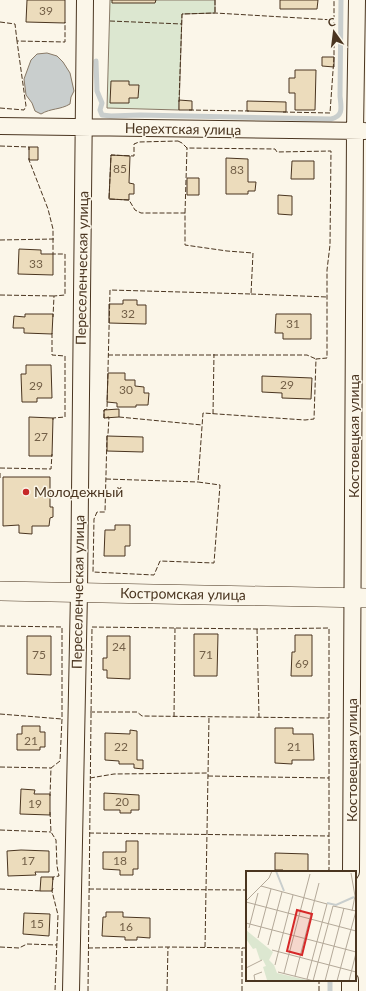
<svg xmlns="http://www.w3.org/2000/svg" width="366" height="991" viewBox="0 0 366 991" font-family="Lato,sans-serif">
<rect width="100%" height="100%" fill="#fbf6e9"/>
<!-- green -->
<path fill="#dce7d0" stroke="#887966" d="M110,0H215V13L182,14L179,110L107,108Z"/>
<!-- water -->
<path fill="#c9cecd" stroke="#887966" d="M47,53L57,56L63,62L70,73L74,91L71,97L70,104C60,110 51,108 41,114L35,111L32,103L26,95L24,79L31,60L37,54Z"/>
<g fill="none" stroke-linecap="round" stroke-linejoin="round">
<!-- stream -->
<path stroke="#c9cecd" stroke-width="5" d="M96,61L97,91L102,103L100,110L102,115L111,116L140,115L331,119C344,116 341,107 340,96L341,0
M330,991V980"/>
</g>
<!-- building -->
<path fill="#ecdcbc" stroke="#4a3520" d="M27,0H65V23L26,22Z
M112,0H156L155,3H112Z
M280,0H318L317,9H280Z
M322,57H334V67L322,66Z
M295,70H316L315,110H295V93H289V78H295Z
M111,81H129V85H139L138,98H129V103H110Z
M179,100L192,101V110H179Z
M247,101L286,102V112L247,111Z
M29,147H38V160H29Z
M111,155L130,156L129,183L134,184V194H129V200L109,199Z
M226,158L248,159V182H256L255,191H248V194H226Z
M292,161H314V179H291Z
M187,178H199V195H187Z
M278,195L292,196V215L278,214Z
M19,249L41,250V254H53V275L18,274Z
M123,300H137V305H146V324L109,323V304H123Z
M25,314H53L52,334L24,333V328H13L14,316L25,317Z
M276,314H311V339H283V333H275Z
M26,365H51L52,398H37V402H22L21,374H26Z
M108,373H125V380H135V386L144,387V393H149L148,405H136V407H117V403L107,402Z
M262,376L312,378L311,399L282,398V393L262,392Z
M119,409V417L104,418V410Z
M29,417L53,418L52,456H29Z
M107,436L143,437V452L107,451Z
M3,477H50V507H53V517L50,518L49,526H32V534L19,533V525L3,526Z
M115,525H130V546H125V556H104L105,530H115Z
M194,634H218L217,676H194Z
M295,635H312V676H291L292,652H295Z
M27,636H51V675L27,674Z
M107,636H130V679L107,678V670H103V658H107Z
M22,726H40V732H45V747H40V750H17V734H22Z
M275,728H293V734H313L314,760H292V764L275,763Z
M130,730L137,731V760H143V769L134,768V764H119V761L105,760V733L130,734Z
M21,789L35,790L34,794H50V815L20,814Z
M104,793L139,795V810H131V813H120V810H104Z
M126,841H138V869H133V875H120V870L103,869V852H126Z
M21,850L49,851V872H35L36,875L8,876L7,851Z
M275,853L308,854V871L283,872V870H275Z
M41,877H53L52,891H40Z
M106,912H123V917L150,918V938L137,937V940H125V937L102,936L103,917H106Z
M24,913L50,914L49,936L23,934Z"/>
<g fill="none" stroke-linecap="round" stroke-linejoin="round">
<!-- minor casing -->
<g stroke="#4a3520" stroke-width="18">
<path id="minor" d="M0,126L364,131
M351,872L355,131L357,0
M71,991L79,592L85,0
M350,991V980"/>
</g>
<!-- tertiary casing -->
<g stroke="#4a3520" stroke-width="20">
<path id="tertiary" d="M0,591L366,598"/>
</g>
<!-- minor -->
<use href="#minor" stroke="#fbf6e9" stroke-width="16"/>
<!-- tertiary -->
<use href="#tertiary" stroke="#fbf6e9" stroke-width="19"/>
<!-- fence -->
<path stroke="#4a3520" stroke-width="1" stroke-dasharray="5 2" stroke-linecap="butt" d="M215,0V13
M110,21L182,24
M0,22L15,24L17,41
M179,102L182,14L215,13L334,20
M0,108L24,110L26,106L17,41L65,42V22
M189,110L249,111
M283,112L330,113L334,57V0
M178,141L182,143L187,148L275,149L277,152L331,151L330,245L327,270V358L316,359L314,419L305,420L203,413L198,482L220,485L214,563L160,561L154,575L93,572L94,519L97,512H105L107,436L108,434L109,417L104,418V410L107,409L110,290L251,294L253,253L227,251L185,245V213H141L135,210L129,200L109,199L111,155L134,156V144L139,142Z
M0,146L29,147V150
M29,158V160L48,209L53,229V254H65V295L54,296L53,317
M185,213L187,148
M0,240L54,239
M251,294L327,297
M0,295L54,296
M52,333V355L65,356V417L53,418V420
M108,355H307L316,359
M213,414L214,354
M119,417L202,425
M0,468L51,469L52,454
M0,473V480
M106,479L198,482
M0,626L62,627V719L60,761L51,768L50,796
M257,629L259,717
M90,712H137L142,716L329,718
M0,714L62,719
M174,717L175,628
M0,767L51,768
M208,776L329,778
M90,778L114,774L208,773
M50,812L51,832L56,840L57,866L59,876L53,877V880
M0,830L51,832
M89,833L329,836
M53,888L52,891L58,915L55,991
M0,889L42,891
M89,889L247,890
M0,947L19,948L27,944L57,945
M205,947L209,717
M88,948L168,947L247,948
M88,991L92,627L257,629L329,628V870L325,872
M167,991L168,947
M242,991V948
M319,991V980"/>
</g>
<!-- markers -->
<circle fill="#c62828" stroke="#fbf6e9" stroke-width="1.5" cx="26" cy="492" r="4"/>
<g text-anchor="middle" stroke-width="3" stroke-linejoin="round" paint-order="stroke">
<!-- number labels -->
<g font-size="12" fill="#725f47">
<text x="46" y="15">39</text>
<text x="120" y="173">85</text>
<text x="237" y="174">83</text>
<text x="36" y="268">33</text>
<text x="128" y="318">32</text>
<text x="293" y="328">31</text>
<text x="287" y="389">29</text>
<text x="36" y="390">29</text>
<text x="126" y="394">30</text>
<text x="41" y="441">27</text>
<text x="119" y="651">24</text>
<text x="39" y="659">75</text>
<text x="206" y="659">71</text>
<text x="302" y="668">69</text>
<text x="31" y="745">21</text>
<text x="121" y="751">22</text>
<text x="294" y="751">21</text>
<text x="122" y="806">20</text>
<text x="35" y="808">19</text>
<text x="28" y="865">17</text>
<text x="120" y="865">18</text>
<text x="37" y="928">15</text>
<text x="126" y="931">16</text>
</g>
<!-- street labels -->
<g font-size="14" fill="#4a3520" stroke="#fbf6e9">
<text transform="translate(183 129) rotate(1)" y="5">Нерехтская улица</text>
<text transform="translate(82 268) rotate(-89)" y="5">Переселенческая улица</text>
<text transform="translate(354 436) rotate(-90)" y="5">Костовецкая улица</text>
<text transform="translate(78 592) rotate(-89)" y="5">Переселенческая улица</text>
<text transform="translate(183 594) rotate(1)" y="5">Костромская улица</text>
<text transform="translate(352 760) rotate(-90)" y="5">Костовецкая улица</text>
</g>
<!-- poi labels -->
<g font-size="14" fill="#4a3520" stroke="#fbf6e9" text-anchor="start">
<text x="34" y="497">Молодежный</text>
</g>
</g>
<!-- overview -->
<g transform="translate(246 871)">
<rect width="110" height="110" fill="#fbf6e9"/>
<path d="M0,59L27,81L23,89L28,94L31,102L65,110L21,109L17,96L20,95L17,89H14L10,77L7,78L0,68Z" fill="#dce7d0"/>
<path fill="none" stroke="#c9cecd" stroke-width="2" d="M30,0L38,20M81,32L90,34L108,26"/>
<path fill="none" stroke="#b4a999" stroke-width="1" d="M105,2L109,25L106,40M15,15L81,33L61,108M0,30L23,7L26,0M0,31L110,60M0,52L110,81M3,57L12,22M12,67L25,18M22,74L36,21M26,79L110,101M29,94L47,24M0,97L16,89M32,101L68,110M38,102L64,3M49,105L73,12M9,110L8,104L16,101M67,110L87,35L110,40M79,110L98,37M91,110L110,40M103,110L110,82"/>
<path fill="#d62828" fill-opacity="0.15" stroke="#d62828" stroke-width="2" d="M51,39L66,43L56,84L41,80Z"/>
<rect width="110" height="110" fill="none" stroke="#4a3520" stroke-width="2"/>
</g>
<!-- north arrow -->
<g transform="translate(334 32) rotate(346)" stroke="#fbf6e9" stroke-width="3" paint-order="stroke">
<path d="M0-3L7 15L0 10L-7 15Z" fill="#4a3520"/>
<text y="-6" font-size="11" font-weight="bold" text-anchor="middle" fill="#4a3520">С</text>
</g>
</svg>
